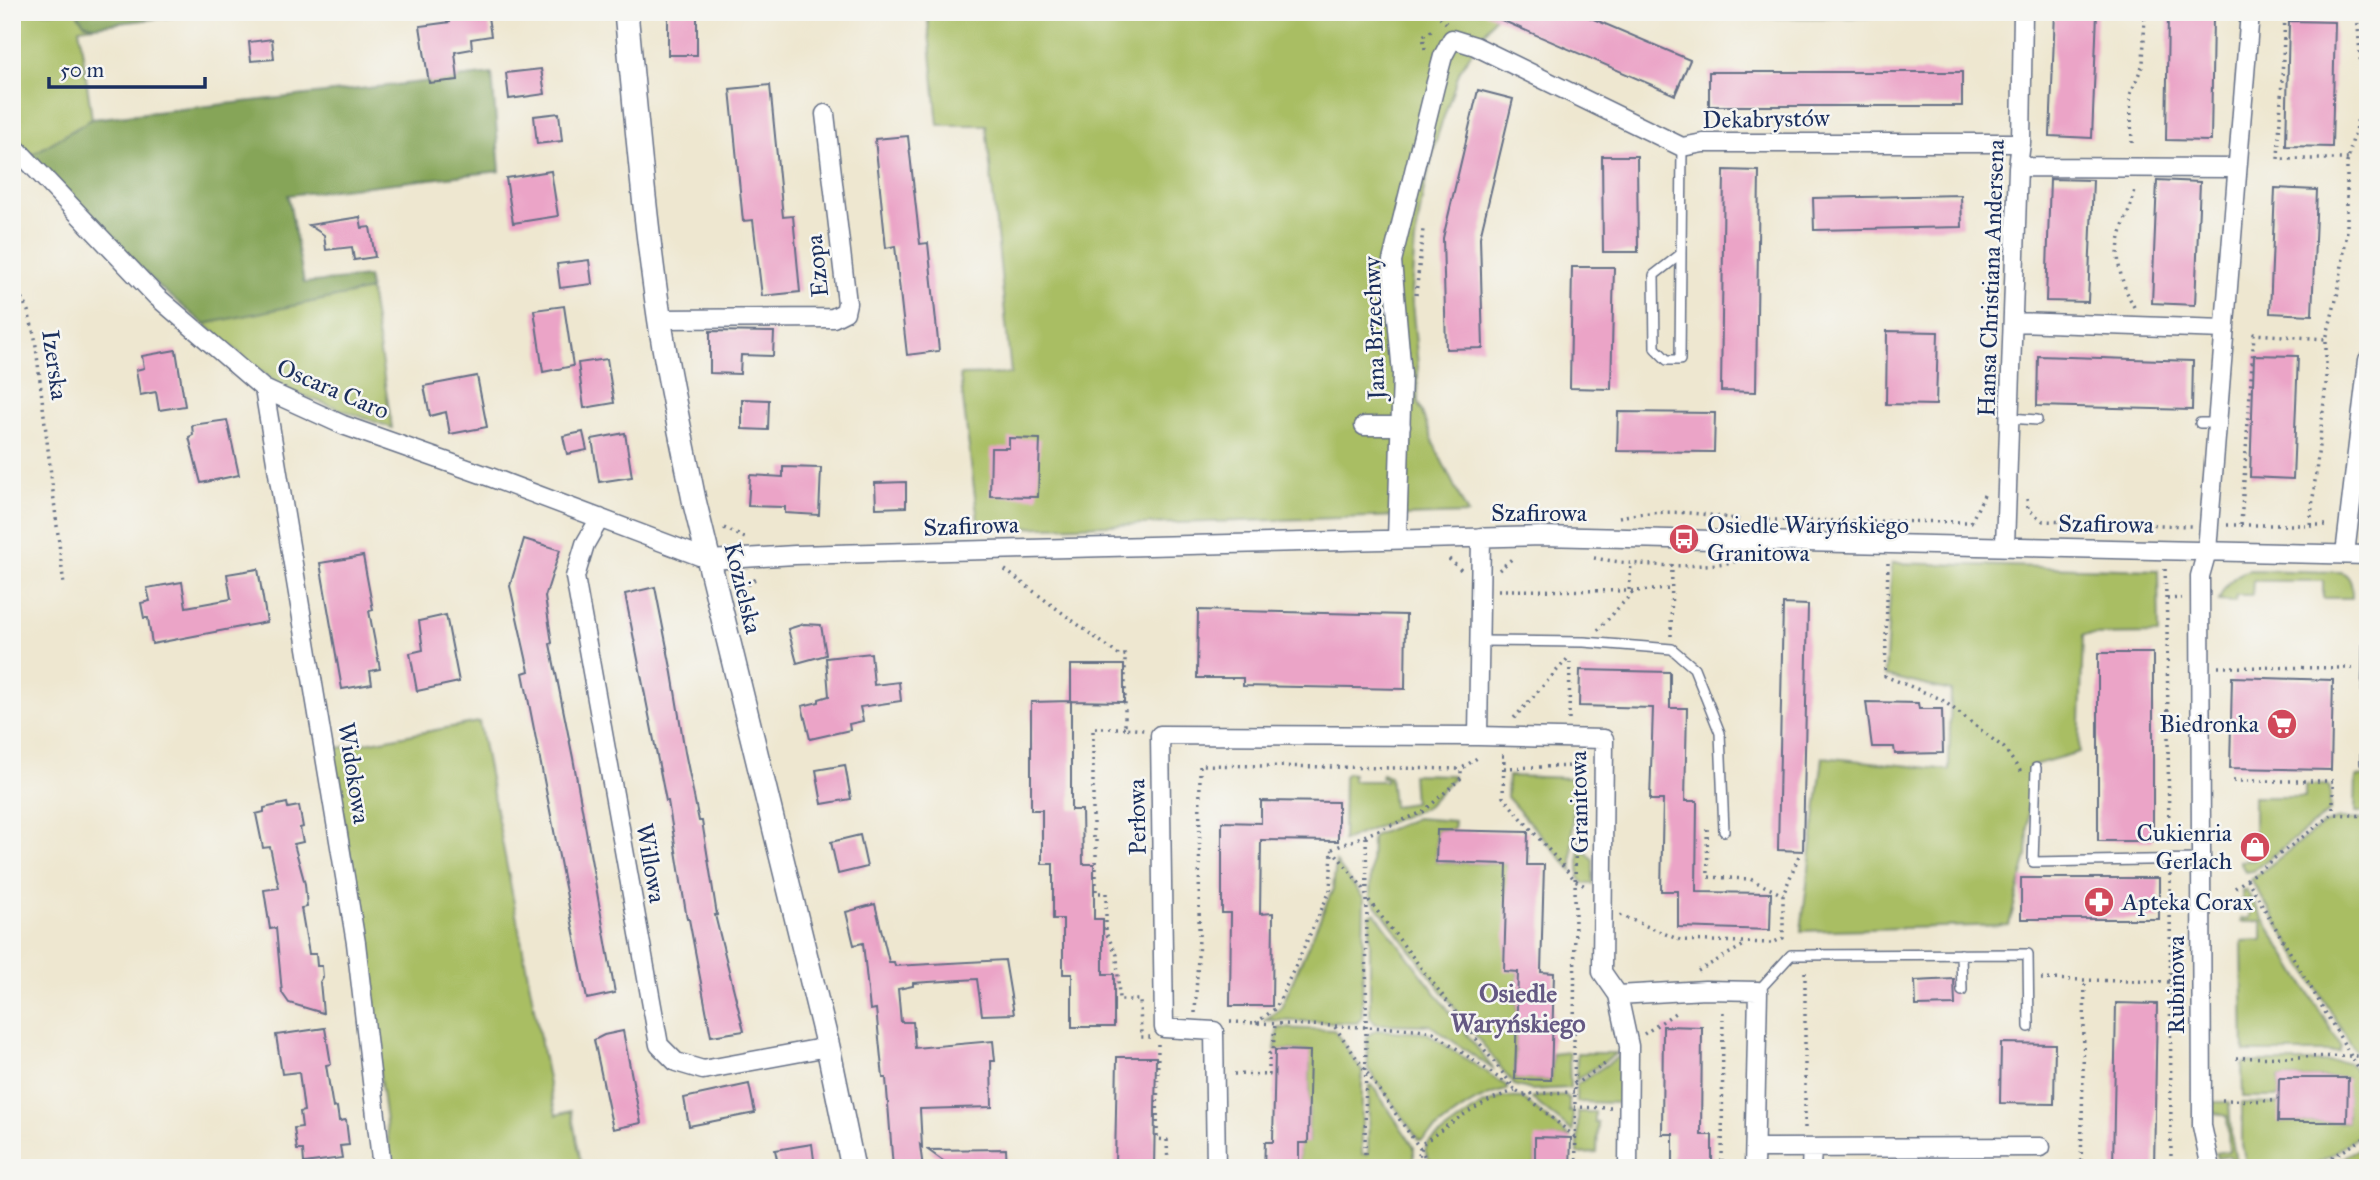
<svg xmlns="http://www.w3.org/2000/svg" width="2380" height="1180" viewBox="0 0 2380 1180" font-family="'IM FELL Great Primer',serif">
<rect width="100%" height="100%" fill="#f6f6f2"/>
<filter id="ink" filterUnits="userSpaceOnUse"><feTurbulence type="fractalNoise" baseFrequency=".0143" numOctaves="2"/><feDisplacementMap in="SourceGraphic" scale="14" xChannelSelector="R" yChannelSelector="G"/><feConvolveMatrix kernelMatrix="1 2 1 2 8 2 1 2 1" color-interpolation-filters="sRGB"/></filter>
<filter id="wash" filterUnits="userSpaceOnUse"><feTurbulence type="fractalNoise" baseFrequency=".00686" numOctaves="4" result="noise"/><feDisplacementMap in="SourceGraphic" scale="28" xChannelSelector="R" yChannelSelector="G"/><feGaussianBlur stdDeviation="1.57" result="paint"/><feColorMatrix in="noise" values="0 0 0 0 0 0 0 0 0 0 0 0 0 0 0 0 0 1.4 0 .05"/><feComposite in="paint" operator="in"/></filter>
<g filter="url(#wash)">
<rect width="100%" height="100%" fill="#eee7d0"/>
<!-- built -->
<path fill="#e7d2ef" d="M2368,440V538L2360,528L2358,517Z"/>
<!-- green -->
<path fill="#a9be63" stroke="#627660" stroke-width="2" d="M12,12H76L84,23L94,26L79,28L92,119L30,156L12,144Z
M927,12H1498L1460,70L1438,134L1424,188L1415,241L1411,291L1418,366V402L1437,451L1468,514L979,529L960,375L1011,374L986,125H938Z
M1696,12H1891V17L1714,18Z
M370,290L392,428L293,392L271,379L204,324Z
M1892,563L2158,570L2159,634L2083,635L2079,752L2030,766L2027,856L2009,925L1801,931L1823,757L1949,770L1951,691L1885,676Z
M2249,570L2341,572C2352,576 2352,587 2352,598H2323V581H2253L2252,595H2236L2235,602L2219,601C2224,585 2233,575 2249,570Z
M479,722L551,1095L556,1115L571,1111L582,1168H392L363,946L333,749Z
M1348,773L1353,774V781H1386L1387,778L1381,777L1382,774L1390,776L1393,806L1414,803L1412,774L1452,775L1453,778L1426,807L1343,841L1344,776Z
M1508,776L1573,778L1572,871L1507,797Z
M2368,776V813L2355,812L2356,777Z
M2305,785H2327L2330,788V811L2253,871L2245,872L2240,861L2254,860V797H2305Z
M1416,818L1454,821L1453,830H1437L1436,862L1507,864L1518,972L1515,1079L1551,1080L1552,1054L1569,1052L1570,1088L1531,1090L1514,1085L1370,897L1372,838L1375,835Z
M2340,819L2368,820V1052H2357L2353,1048L2251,880L2323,824Z
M1579,851L1586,852L1593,860V884H1585L1579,878Z
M1336,862L1364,899L1362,1017L1357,1023L1265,1020L1281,1008L1333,889Z
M2242,890H2246L2341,1046L2339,1052H2244L2242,941L2262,940V922H2241V919L2250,918V900H2242Z
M1375,913L1494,1070L1430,1025L1376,1024L1370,1017V915Z
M1278,1028L1334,1030L1362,1071V1154H1368L1369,1086L1372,1085L1414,1147V1157L1410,1168H1299V1143L1308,1142L1310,1051L1275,1050Z
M1376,1030L1427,1033L1507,1086V1090C1473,1097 1448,1120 1422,1140H1419L1368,1069L1367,1036Z
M1577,1053H1617L1576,1080Z
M1621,1055V1103L1576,1102V1085Z
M2247,1062H2348C2369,1078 2368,1105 2368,1129L2330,1156L2307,1168H2247L2242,1145V1103L2279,1104V1122H2347V1078H2279V1097H2243L2242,1065Z
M1565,1095L1569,1099V1112L1573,1111V1132L1532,1099L1533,1097Z
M1503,1097L1522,1098L1571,1138H1536L1535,1168H1434L1425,1151L1427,1144L1480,1106Z
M2214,1102H2229L2231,1134L2237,1168H2233L2230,1156L2218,1158L2216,1153L2229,1151L2227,1116L2214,1113Z
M1578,1112H1595V1123H1598L1597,1153L1578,1154Z
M2368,1142V1168H2329Z"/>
<!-- forest -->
<path fill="#86a559" stroke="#506a5c" stroke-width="2" d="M76,12H212L94,26L84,23Z
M492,74L500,171L288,195L304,283L368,277L370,290L204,324L157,285L30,156L92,119Z"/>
<g id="blocks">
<!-- building -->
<path fill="#eba4c7" d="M668,12H697V55H668Z
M1483,12H1577L1690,60L1675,95Z
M2055,12L2097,13L2092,138L2050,136Z
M466,15L469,19L488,17L491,36L471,39L472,49L455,52L458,80L429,83L420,26L450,22V17Z
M2168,15L2213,16L2211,141L2166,140Z
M2289,21L2335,22L2332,147L2286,146Z
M272,39L274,59L251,61L249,42Z
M541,69L545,94L509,99L506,73Z
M1709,72H1962V106H1709Z
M770,85L783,217L793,216L800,292L762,296L753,220L743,221L730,89Z
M1478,90L1513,99L1480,237L1483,348L1446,349L1443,238Z
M559,113L562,141L537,144L534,116Z
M908,136L920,244L928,243L939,351L907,355L895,246L886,248L875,139Z
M1602,156H1637L1638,252H1603Z
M1724,170L1759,171L1756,392L1721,391Z
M551,171L558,216L513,223L506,178Z
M2050,179L2093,180L2088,302L2046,301Z
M2157,180L2200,182L2195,305L2152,303Z
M2275,188L2317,190L2312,315L2270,313Z
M1961,195L1962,227L1814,230L1813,198Z
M360,217L362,228L370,227L375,257L354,260L352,247L326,250L324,235L309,225Z
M589,260L592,284L560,288L557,264Z
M1572,267H1614L1611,389L1570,388Z
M564,306L573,366L543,372L534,310Z
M710,331L774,332L773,356L741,355L740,374L710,373Z
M1887,331L1938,332L1936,405L1886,404Z
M176,350L185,406L159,410L156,392L140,395L136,370L144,368L142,356Z
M2254,355L2298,356L2293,479L2250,477Z
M2038,356L2193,361L2192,410L2037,406Z
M607,359L614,403L584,408L578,363Z
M477,376L487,427L450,434L446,412L430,416L424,386Z
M742,399L769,400L768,430L742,429Z
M1618,412L1715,413L1714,452L1617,451Z
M227,420L239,475L201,483L189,437L193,435L192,425Z
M583,432L587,450L567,454L563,436Z
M625,433L632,477L599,482L592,439Z
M1009,438L1040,439L1038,497L990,496L991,448H1009Z
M783,467L821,468L819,515L785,513V507L748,506L750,475L783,477Z
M906,482V507L876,508L875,483Z
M524,539L560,550L545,597L552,643L550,644L573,758L615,993L587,999L523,673L529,671L510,586Z
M363,556L373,610L369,611L380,669L370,671L372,684L342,689L320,563Z
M258,569L267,622L152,644L148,618H144L141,603L150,601L147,588L182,582L186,607L231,599L227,574Z
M655,587L672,673L685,752L699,821H702L717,915H715L744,1031L711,1036L689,919H687L668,801H666L625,594Z
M1783,604L1808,605L1803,851L1778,850Z
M1198,610L1406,615L1405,689L1243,686V678H1197Z
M446,615L459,682L417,691L410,653L423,650L419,621Z
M804,624L821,625L826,655L797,663L788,629Z
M871,653L874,685L899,682L901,701L860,707L863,721L849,724L850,730L810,739L802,706L819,702V699L829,696L826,658Z
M2098,653H2153V841H2098Z
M1071,665H1124V702L1071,701Z
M1580,670L1670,672V708H1687L1685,801H1697L1696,892L1771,893L1770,930L1678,927V891H1661L1663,800H1650L1653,708L1579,706Z
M2232,677L2333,680L2331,770L2230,768Z
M1071,701V810H1082L1083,864H1094V919H1103V974H1114V1027H1072V974H1063V919H1053V864H1042V810H1031V702Z
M1866,702L1918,703L1919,709H1942L1943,753L1895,754L1894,747H1872Z
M845,765L851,799L822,804L816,770Z
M1261,801L1338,802V841L1261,840L1260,914L1273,913L1272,1006H1230L1231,913H1222V822L1261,823Z
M287,803L288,808L299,806L303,827L300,828L303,842L294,844L305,884L307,907L301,908L309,954H316L317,966H322L323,977L320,982L323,1013L289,1003L282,993L276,928L270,929L264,890L279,888L270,847L263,848L256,814L264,812V808Z
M1437,830L1528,832L1527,865H1544L1541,972L1554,973L1551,1080L1515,1079L1518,972L1504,971L1507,864L1436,862Z
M860,835L867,867L838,874L831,842Z
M2021,878H2159V919H2021Z
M875,904L889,962H894L895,966L1005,960L1014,1014L982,1015L977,979L913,983V986L898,989L901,1022H913L915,1048L993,1041L995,1061H991L992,1107L920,1109L922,1147L920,1145L923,1168H893L886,1078H883L876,1009L870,1010L863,943L854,945L846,912Z
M1954,979L1955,1005L1916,1006L1915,981Z
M2116,1003L2157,1004L2154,1168H2113Z
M1663,1026L1702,1027L1701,1135H1712V1168H1673V1134H1662Z
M325,1028L331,1064L326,1065L333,1108L337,1107L339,1121L346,1120L349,1145L340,1146L342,1158L304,1163L303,1150H297L294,1128L302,1127L300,1112L304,1111L299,1072L282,1074L276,1035Z
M623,1031L641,1123L613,1129L594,1040L604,1035Z
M2001,1043L2055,1044L2054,1104L2000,1103Z
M1275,1050L1310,1051L1308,1143H1299V1168H1264L1265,1142H1273Z
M1117,1057H1156L1154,1168H1126V1165H1115Z
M2279,1078H2348L2347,1122H2278Z
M749,1084L755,1113L689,1126L684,1098Z
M1535,1137L1571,1138L1570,1168H1535Z
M812,1144L815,1168H779L775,1150Z
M1006,1149L1007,1168H953L928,1150Z"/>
</g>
</g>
<g filter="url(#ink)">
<use href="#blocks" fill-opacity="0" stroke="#656f86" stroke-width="2"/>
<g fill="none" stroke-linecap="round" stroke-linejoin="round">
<!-- service casing -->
<g stroke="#656f86" stroke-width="12">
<path id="service" d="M1681,254L1654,275L1655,348L1667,360H1680L1682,147
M2010,418L2037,420
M2200,423H2217
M2353,490L2368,491
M1478,641L1584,642L1672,649L1694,668L1720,733L1724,831
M2365,763L2368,625
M2036,768L2033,862L2200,859
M1961,954L1962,991
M1758,991L1791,955L2028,954L2029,1027"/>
</g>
<!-- minor casing -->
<g stroke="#656f86" stroke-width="21">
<path id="minor" d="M12,144L156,296L264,389L343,425L490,477L710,560L795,555L1541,536L2368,555
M2018,167L2236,168
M660,319L833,318L845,312L847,303L825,114
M2014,322L2225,329
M264,389L356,943L382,1168
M1364,426H1401
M600,518L585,544L575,577L659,1045L676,1062L703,1070L828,1047
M1481,537L1478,736L1604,739L1602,972L1618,995L1705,990L1758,991L1754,1168
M1397,539L1402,374L1392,261L1435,86L1443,56L1452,39L1475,46L1682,147L1703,143H2021
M2005,546L2018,167L2021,143L2023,12
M2345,554L2368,360
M1618,995L1629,1046L1628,1168
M1755,1148L2041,1147
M1216,1168L1214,1031L1164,1028L1160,735L1478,736
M1811,1168L1812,1148
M2211,1168L2202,1126L2200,576L2207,551L2209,525L2250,12"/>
</g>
<!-- tertiary casing -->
<g stroke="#656f86" stroke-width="26">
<path id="tertiary" d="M626,12C636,114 644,215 659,316C668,378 682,439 694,500L828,1047L853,1168"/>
</g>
<!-- path -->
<path stroke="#656f86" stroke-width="3.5" stroke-dasharray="2 5" stroke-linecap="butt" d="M1435,12L1446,23
M2285,17L2278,159H2348
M1425,49L1423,36L1435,29
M2132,143L2130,95L2143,64L2145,12
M12,279L28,311L35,338L64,586
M1416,295L1423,229
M2134,307C2121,282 2113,258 2122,230C2126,215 2134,203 2135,187
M2027,499L2028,509L2043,521L2192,526
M1619,517C1660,509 1699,512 1740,520
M1768,520L1971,522L1986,491
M2241,524L2254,334L2326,339
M2227,525H2310L2326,384V339L2338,292L2347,231V163L2363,98L2357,12
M2310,525H2329
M724,528L745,538
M1594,558C1638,566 1695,569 1739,561
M1449,559L1461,570
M1888,563L1885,676L1941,699L2004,748L2021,772
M2165,569L2167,623L2169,845
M1005,570L1120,656L1125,655V728L1144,730
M1499,570L1514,557
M1498,590L1634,591L1671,589
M1629,590L1631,564
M741,597L745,588L758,576
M2167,599L2182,598
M1598,630L1633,592
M1671,636L1672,564
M2218,667L2354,668
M1514,718L1570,656
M1569,720L1570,658
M1125,728H1093V838H1096V893H1106V933L1117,955L1119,1000H1140L1141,1037H1150
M1502,756H1504L1503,797L1575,880L1585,886
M1576,766L1574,1048L1576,1168
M1504,768L1576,766L1575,756
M2233,781H2333V814
M1707,829L1708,877L1750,879L1783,895
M1366,837L1367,896
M1332,849L1423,812L1461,778V769L1480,756
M2170,874L2171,1168
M2247,879L2351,1056H2368
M2235,888L2333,814L2368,816
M1620,915L1680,940L1772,943L1783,938V895L1800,853
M1698,971L1746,944
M2041,979L2170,982
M1195,1013L1199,938L1200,765L1461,769
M1230,1022L1417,1029L1433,1032L1516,1090
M1256,1023L1276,1008L1330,891L1332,849L1363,888L1367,898
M1335,1027L1421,1150L1414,1168
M1644,1034L1678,1011
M1158,1044L1157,1139L1167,1140L1168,1168
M2236,1058L2351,1056L2368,1085
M1234,1074L1269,1075V1054L1273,1051L1275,1024
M1574,1085L1605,1064
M1517,1091L1523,1094L1574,1092
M1525,1095L1575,1137
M2222,1100L2279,1101
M1574,1107L1611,1108
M1805,1128V968
M1365,1154L1367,898L1512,1085
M1431,1168L1421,1150L1422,1144C1452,1122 1479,1101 1515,1091
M1722,1168L1723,1009
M2081,1168L2085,980
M2314,1168L2368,1136"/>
<!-- service -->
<use href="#service" stroke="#fff" stroke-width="9"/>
<!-- minor -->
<use href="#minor" stroke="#fff" stroke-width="18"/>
<!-- tertiary -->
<use href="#tertiary" stroke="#fff" stroke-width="23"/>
</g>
</g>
<!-- icons -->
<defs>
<g id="bus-disc" transform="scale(1.575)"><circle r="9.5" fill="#d1495b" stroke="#f6f6f2"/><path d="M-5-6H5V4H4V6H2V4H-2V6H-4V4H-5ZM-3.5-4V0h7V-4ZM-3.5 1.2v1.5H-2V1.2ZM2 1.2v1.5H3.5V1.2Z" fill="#fff"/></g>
<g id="supermarket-disc" transform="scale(1.575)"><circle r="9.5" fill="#d1495b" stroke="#f6f6f2"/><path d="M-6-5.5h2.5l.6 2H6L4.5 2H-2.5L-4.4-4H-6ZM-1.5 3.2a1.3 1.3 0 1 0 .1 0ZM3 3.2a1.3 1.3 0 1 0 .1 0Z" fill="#fff"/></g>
<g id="shop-disc" transform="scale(1.575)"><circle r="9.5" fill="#d1495b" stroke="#f6f6f2"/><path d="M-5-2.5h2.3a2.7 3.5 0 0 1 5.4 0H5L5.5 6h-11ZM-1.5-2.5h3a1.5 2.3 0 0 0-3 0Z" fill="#fff"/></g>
<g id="pharmacy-disc" transform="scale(1.575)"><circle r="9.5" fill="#d1495b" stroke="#f6f6f2"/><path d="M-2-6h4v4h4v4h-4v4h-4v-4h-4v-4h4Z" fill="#fff"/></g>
</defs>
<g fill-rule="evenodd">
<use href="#bus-disc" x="1684" y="539"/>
<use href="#supermarket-disc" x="2282" y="724"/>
<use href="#shop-disc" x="2255" y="847"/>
<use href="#pharmacy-disc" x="2099" y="902"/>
</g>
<g text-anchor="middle" stroke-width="5" stroke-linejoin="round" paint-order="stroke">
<!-- street labels -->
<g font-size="24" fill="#1b2f5e" stroke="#f6f6f2">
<text transform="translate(1766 119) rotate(-1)" y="8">Dekabrystów</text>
<text transform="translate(817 266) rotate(-96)" y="8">Ezopa</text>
<text transform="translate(1991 278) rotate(-88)" y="8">Hansa Christiana Andersena</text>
<text transform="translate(1374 328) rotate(-92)" y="8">Jana Brzechwy</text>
<text transform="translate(55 365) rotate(82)" y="8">Izerska</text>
<text transform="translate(333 389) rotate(23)" y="8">Oscara Caro</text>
<text x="1539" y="521">Szafirowa</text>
<text transform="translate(2106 524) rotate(1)" y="8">Szafirowa</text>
<text transform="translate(971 526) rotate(-2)" y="8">Szafirowa</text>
<text transform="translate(743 588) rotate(76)" y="8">Kozielska</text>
<text transform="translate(354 773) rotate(81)" y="8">Widokowa</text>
<text transform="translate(1579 802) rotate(-91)" y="8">Granitowa</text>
<text transform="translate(1137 817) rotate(-91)" y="8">Perłowa</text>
<text transform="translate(651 863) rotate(80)" y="8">Willowa</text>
<text transform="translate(2176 985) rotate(-90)" y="8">Rubinowa</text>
</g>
<!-- poi labels -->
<g font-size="24" fill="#1b2f5e" stroke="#f6f6f2" text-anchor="start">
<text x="1707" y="533">Osiedle Waryńskiego<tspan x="1707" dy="28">Granitowa</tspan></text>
<text x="2259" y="732" text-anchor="end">Biedronka</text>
<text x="2232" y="841" text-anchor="end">Cukienria<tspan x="2232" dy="28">Gerlach</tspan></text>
<text x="2122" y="910">Apteka Corax</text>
</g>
<!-- neighbourhood labels -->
<g font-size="26" font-weight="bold" fill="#645883" stroke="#f6f6f2">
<text x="1518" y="1002">Osiedle<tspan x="1518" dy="30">Waryńskiego</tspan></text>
</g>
</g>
<!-- margin -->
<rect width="2380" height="1180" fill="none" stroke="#f6f6f2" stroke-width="42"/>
<!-- scale -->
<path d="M49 77v10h156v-10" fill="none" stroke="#1b2f5e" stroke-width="3.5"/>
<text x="60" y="77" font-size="21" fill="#1b2f5e" stroke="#f6f6f2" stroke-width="5" paint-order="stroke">50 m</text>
</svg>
